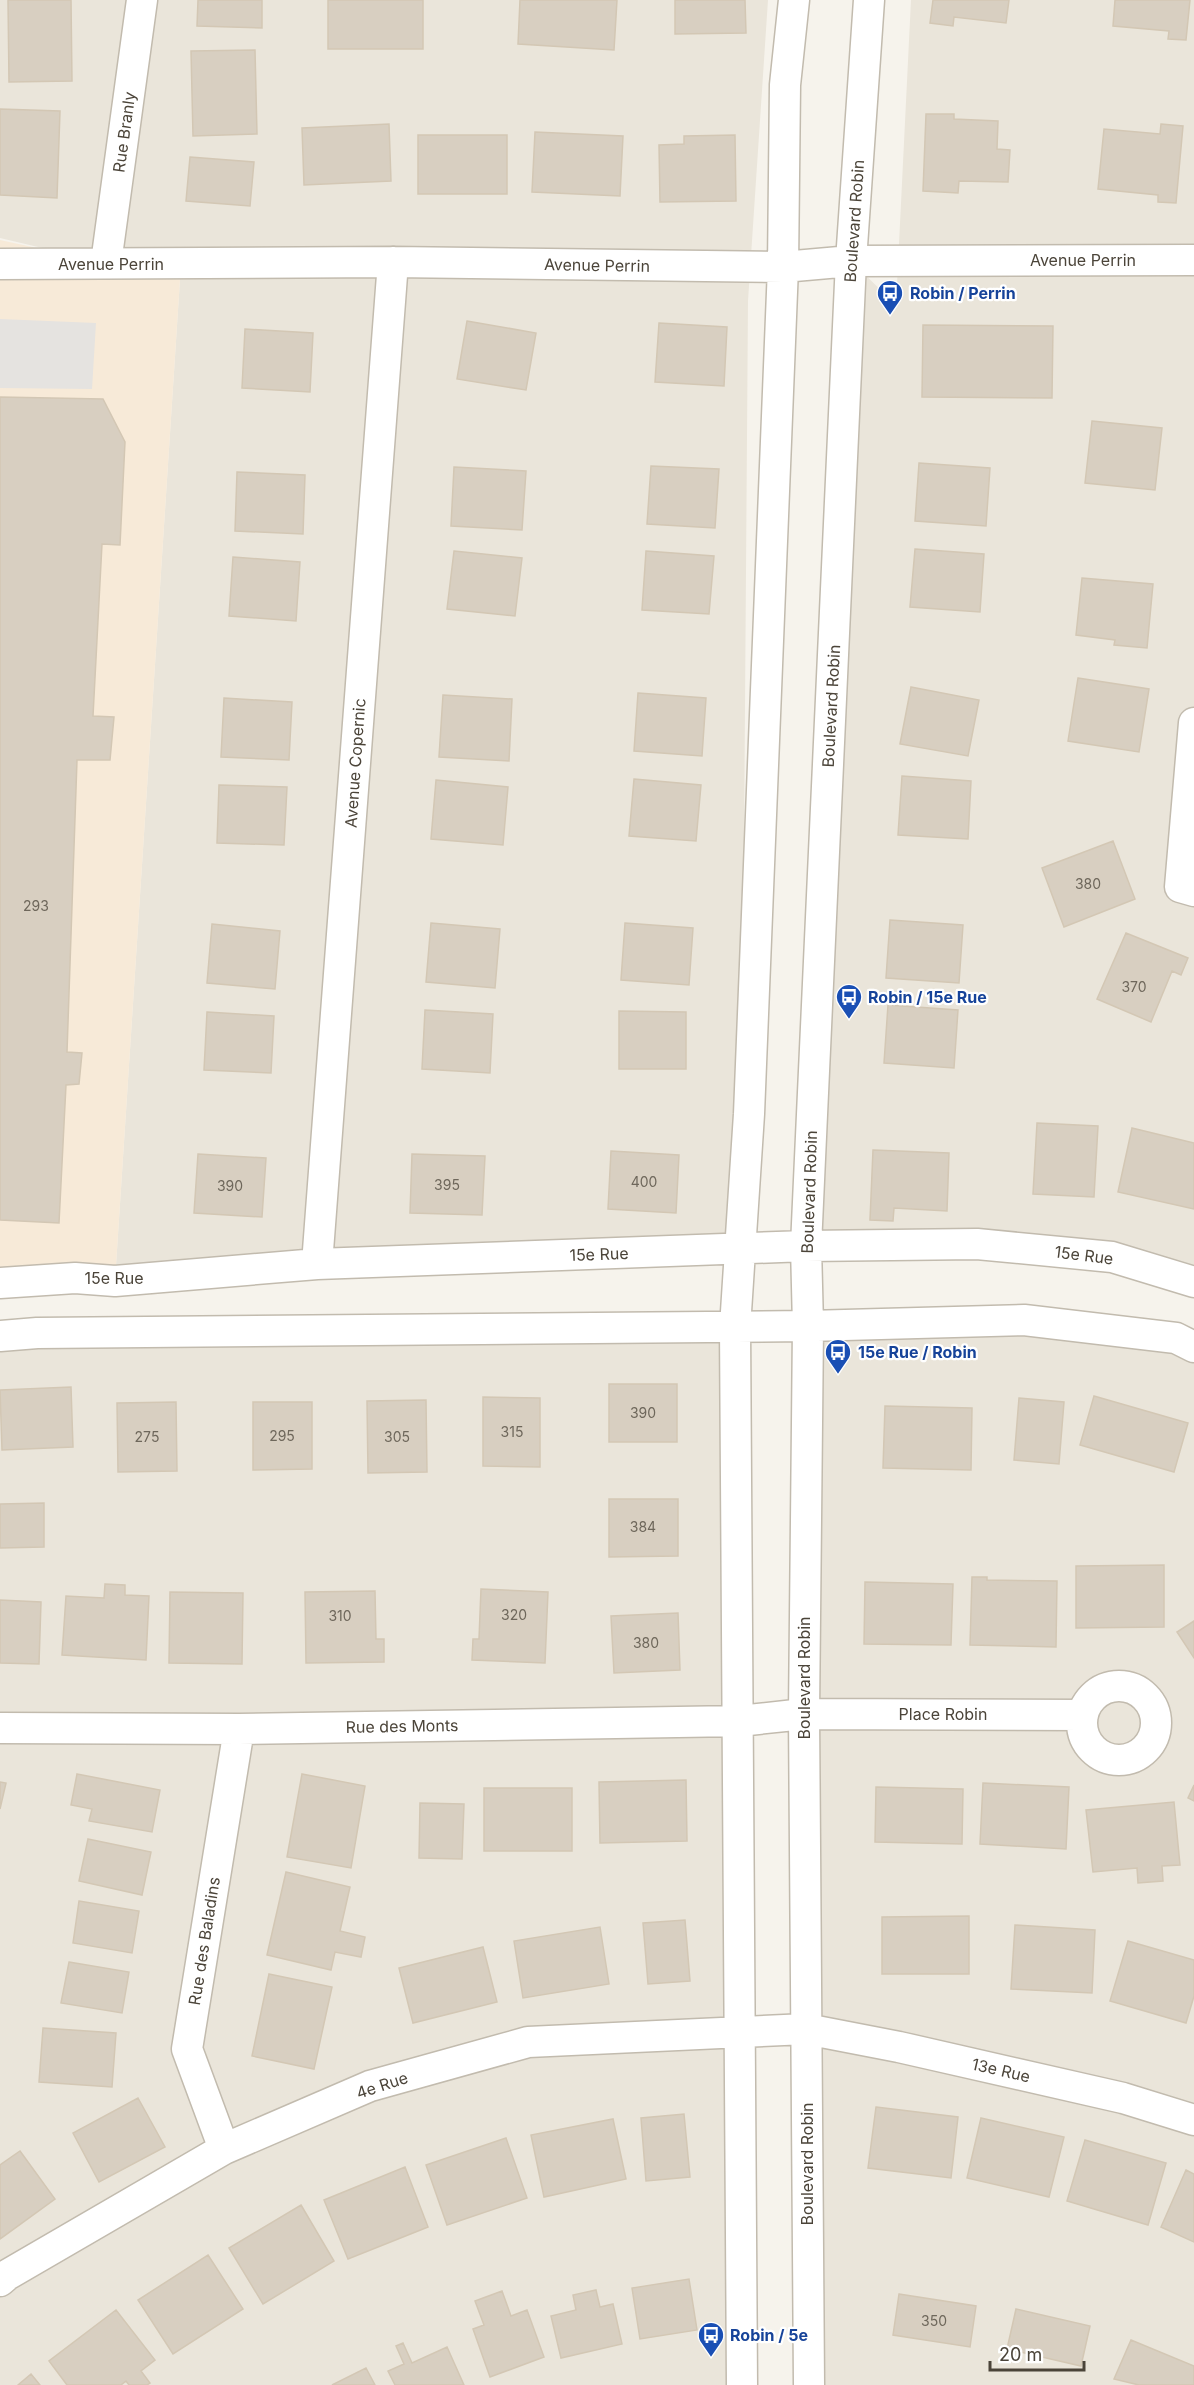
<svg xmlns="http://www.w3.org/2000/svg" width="1194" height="2385" viewBox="0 0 1194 2385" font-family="Inter,sans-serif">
<rect width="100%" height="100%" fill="#f6f3ec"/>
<!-- residential -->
<path fill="#eae5da" d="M0,0H768L748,301L741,1249L115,1281L181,264L106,263L0,238Z
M911,0H1194V1282L1112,1257L806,1246L851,261L896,305Z
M1024,1320L1194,1347V2385H811L808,1326Z
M735,1327L748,2385H0V1336Z"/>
<!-- commercial -->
<path fill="#f7ead8" d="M0,240L106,263L181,264L115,1281L0,1285Z"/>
<!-- parking -->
<path fill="#e5e3e0" d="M0,319L96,323L92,389L0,388Z"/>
<!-- building -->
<path fill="#d8cfc1" stroke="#d3c7b4" stroke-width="1.5" d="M8,0H71L72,81L9,82Z
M198,0H262V28L197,26Z
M328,0H423V49H328Z
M520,0H617L614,50L518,44Z
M675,0H745L746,33L675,34Z
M933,0H1009L1006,23L954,17L953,26L930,23Z
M1115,0H1190L1186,40L1168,39L1169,31L1113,26Z
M255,50L257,134L193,136L191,51Z
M0,109L60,111L57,198L0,195Z
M926,114H954V119L998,121L997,149L1010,150L1008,182L959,181L958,193L923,191Z
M389,124L391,181L304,185L302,128Z
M1161,124L1183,126L1176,203L1158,202V195L1098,189L1104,129L1160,134Z
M535,132L623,136L620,196L532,192Z
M418,135H507V194H418Z
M735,135L736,201L660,202L659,145L684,144V136Z
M190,157L254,162L250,206L186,201Z
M467,321L536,333L526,390L457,379Z
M659,323L727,327L724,386L655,382Z
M923,325L1053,326L1052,398L922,397Z
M245,329L313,333L310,392L242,388Z
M0,397L103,399L125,442L120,545L102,544L93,716L114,717L110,760H77L67,1052L82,1053L79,1084L66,1085L59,1223L0,1220Z
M1092,421L1162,428L1155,490L1085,483Z
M919,463L990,468L986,526L915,521Z
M651,466L719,469L715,528L647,524Z
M454,467L526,471L522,530L451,526Z
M237,472L305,475L303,534L235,531Z
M915,549L984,554L980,612L910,607Z
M454,551L522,558L515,616L447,609Z
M646,551L714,556L709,614L642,610Z
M233,557L300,562L296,621L229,616Z
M1082,578L1153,584L1147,648L1114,645L1115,640L1076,635Z
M1078,678L1149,689L1139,752L1068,741Z
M911,687L979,700L968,756L900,744Z
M638,693L706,698L702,756L634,751Z
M443,695L512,699L509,761L439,757Z
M224,698L292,702L289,760L221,757Z
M902,776L971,781L968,839L898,835Z
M634,779L701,785L696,841L629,836Z
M436,780L508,787L503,845L431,839Z
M219,785L287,787L284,845L217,843Z
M1113,841L1135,899L1064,927L1042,868Z
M890,920L963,925L959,983L886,978Z
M431,923L500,929L495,988L426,982Z
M625,923L693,928L689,985L621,980Z
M212,924L280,931L275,989L207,983Z
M1126,933L1188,958L1181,975L1172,971L1151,1022L1097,999Z
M888,1005L958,1010L954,1068L884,1063Z
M425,1010L493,1014L490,1073L422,1069Z
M619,1011L686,1012V1069H619Z
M207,1012L274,1016L271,1073L204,1070Z
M1037,1123L1098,1126L1094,1197L1033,1194Z
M1132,1128L1194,1143V1209L1118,1192Z
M873,1150L949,1153L947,1211L894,1208L893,1221L870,1220Z
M611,1151L679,1155L676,1213L608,1209Z
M198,1154L266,1158L262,1217L194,1213Z
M412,1154L485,1156L482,1215L410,1213Z
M609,1384H677V1442H609Z
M71,1387L73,1447L2,1450L0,1390Z
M1094,1396L1188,1423L1174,1472L1080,1445Z
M483,1397L540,1398V1467L483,1466Z
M1019,1398L1064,1402L1059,1464L1014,1460Z
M426,1400L427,1472L368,1473L367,1401Z
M176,1402L177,1471L118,1472L117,1403Z
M253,1402H312V1469L253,1470Z
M885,1406L972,1408L971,1470L883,1468Z
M609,1499H678V1556L609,1557Z
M44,1503V1547L0,1548V1504Z
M1164,1565V1627L1076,1628V1566Z
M972,1577H987V1580L1057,1581L1056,1647L970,1645Z
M865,1582L953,1584L951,1645L864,1644Z
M105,1584L125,1585V1595L149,1596L146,1660L62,1655L66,1596L104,1598Z
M481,1589L548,1592L545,1663L472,1660L473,1639H479Z
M375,1591L376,1639H384V1662L306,1663L305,1592Z
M170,1592L243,1593L242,1664L169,1663Z
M0,1600L41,1602L39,1664L0,1663Z
M678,1613L680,1670L614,1673L611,1616Z
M1194,1621V1658L1177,1632Z
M77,1774L160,1790L152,1832L89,1821L92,1809L71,1805Z
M302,1774L365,1786L351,1868L287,1857Z
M686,1780L687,1841L600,1843L599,1782Z
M0,1782L6,1783L0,1809Z
M983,1783L1069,1787L1066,1849L980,1844Z
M1194,1785V1801L1188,1798Z
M876,1787L963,1789L962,1844L875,1842Z
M484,1788H572V1851H484Z
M1174,1802L1180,1865L1162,1866L1163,1881L1138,1883L1137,1868L1093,1872L1086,1810Z
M420,1803L464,1804L462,1859L419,1858Z
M88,1839L151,1852L142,1895L79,1881Z
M286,1872L350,1887L340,1931L365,1937L361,1957L335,1952L331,1970L267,1955Z
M79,1901L139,1911L132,1953L73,1943Z
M969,1916V1974H882V1917Z
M685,1920L690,1981L648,1984L643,1923Z
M1015,1925L1095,1930L1092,1993L1011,1989Z
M600,1927L609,1984L523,1998L514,1941Z
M1128,1941L1194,1960V1996L1186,2023L1110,2001Z
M483,1947L497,2002L413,2023L399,1968Z
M69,1962L129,1972L122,2013L61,2003Z
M269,1974L332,1987L314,2069L252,2056Z
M43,2028L116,2033L112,2087L39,2082Z
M138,2098L165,2147L99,2182L73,2133Z
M876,2107L958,2117L951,2178L868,2168Z
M684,2114L690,2177L646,2181L641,2118Z
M981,2118L1064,2137L1049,2197L967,2178Z
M613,2119L626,2179L544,2197L531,2135Z
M506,2138L527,2198L447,2225L426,2165Z
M1085,2140L1166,2163L1148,2225L1067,2201Z
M20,2151L55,2199L0,2239V2165Z
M405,2167L428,2227L348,2259L324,2200Z
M1186,2170L1194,2174V2242L1161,2227Z
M301,2205L334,2261L263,2304L229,2248Z
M208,2255L243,2309L173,2354L138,2300Z
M689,2279L697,2330L640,2339L632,2288Z
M596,2290L600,2307L613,2304L622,2344L561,2358L551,2316L576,2310L573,2295Z
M502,2291L511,2316L527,2310L544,2357L490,2377L473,2329L484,2325L475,2301Z
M899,2294L976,2306L970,2347L893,2335Z
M1016,2309L1090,2326L1081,2366L1007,2349Z
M116,2310L155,2360L141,2371L150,2383L147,2385H129L126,2381L121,2385H67L49,2361Z
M1131,2340L1194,2366V2385H1139L1114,2379Z
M403,2343L412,2363L447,2347L464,2385H395L388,2371L404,2364L396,2346Z
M366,2368L375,2385H332Z
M31,2374L40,2385H18Z"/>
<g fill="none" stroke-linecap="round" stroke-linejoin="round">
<!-- minor casing -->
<g stroke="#c2bbae" stroke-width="33">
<path id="minor" d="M106,263L142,0
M0,264L393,262L783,267L851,261L1194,260
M1194,723L1180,887L1194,891
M317,1264L393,262
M0,1283L75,1278L115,1281L317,1264L806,1246L977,1244L1112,1257L1194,1282
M0,1336L37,1333L808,1326L1024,1320L1176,1338L1194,1347
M1082 1723a37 37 0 1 1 74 0a37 37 0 1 1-74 0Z
M0,1728L239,1729L739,1721L804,1714L1083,1715
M224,2149L187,2049L239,1729
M0,2281L7,2275L224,2149L370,2086L528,2042L806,2029L899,2047L1123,2098L1194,2120
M742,2385L735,1327L749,1114L783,267L785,85L794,0
M809,2385L804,1714L808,1326L806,1246L851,261L869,0"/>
</g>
<!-- minor -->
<use href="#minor" stroke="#fff" stroke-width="30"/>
</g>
<!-- icons -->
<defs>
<g id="bus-pin" transform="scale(1.35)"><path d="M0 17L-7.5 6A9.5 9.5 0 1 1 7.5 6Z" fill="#1a4fb4" stroke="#fff"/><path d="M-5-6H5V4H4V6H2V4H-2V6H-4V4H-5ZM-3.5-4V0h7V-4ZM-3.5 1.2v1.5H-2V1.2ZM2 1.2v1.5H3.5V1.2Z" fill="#fff"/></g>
</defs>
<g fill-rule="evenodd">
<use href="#bus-pin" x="890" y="293"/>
<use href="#bus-pin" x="849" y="997"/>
<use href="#bus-pin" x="838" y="1352"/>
<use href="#bus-pin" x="711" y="2335"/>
</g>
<g text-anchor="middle" stroke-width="4.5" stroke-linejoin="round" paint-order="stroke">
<!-- number labels -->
<g font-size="14" fill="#6e675b">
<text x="1088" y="889">380</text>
<text x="36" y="911">293</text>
<text x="1134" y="992">370</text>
<text x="644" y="1187">400</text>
<text x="447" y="1190">395</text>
<text x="230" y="1191">390</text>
<text x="643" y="1418">390</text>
<text x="512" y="1437">315</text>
<text x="282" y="1441">295</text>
<text x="147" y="1442">275</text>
<text x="397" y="1442">305</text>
<text x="643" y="1532">384</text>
<text x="514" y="1620">320</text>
<text x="340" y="1621">310</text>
<text x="646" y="1648">380</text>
<text x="934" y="2326">350</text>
</g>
<!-- street labels -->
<g font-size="16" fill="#4b4439" stroke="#fff">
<text transform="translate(124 132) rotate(-82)" y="6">Rue Branly</text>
<text transform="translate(854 221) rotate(-86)" y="6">Boulevard Robin</text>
<text x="1083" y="266">Avenue Perrin</text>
<text x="111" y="270">Avenue Perrin</text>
<text transform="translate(597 265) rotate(1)" y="6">Avenue Perrin</text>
<text transform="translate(831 706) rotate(-87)" y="6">Boulevard Robin</text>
<text transform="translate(355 763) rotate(-86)" y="6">Avenue Copernic</text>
<text transform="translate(809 1192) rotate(-88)" y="6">Boulevard Robin</text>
<text transform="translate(599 1254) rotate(-2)" y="6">15e Rue</text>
<text transform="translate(1084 1255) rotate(7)" y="6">15e Rue</text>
<text x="114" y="1284">15e Rue</text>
<text transform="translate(804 1678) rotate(-90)" y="6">Boulevard Robin</text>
<text x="943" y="1720">Place Robin</text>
<text transform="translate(402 1726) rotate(-1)" y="6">Rue des Monts</text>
<text transform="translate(204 1941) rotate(-81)" y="6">Rue des Baladins</text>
<text transform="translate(1001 2070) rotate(13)" y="6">13e Rue</text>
<text transform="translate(382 2085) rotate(-18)" y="6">4e Rue</text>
<text transform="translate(807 2164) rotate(-90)" y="6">Boulevard Robin</text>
</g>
<!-- transit labels -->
<g font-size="16" font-weight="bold" fill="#164399" stroke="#fff" text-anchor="start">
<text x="910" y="299">Robin / Perrin</text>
<text x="868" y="1003">Robin / 15e Rue</text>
<text x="858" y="1358">15e Rue / Robin</text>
<text x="730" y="2341">Robin / 5e</text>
</g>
</g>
<!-- scale -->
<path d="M990 2361v9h94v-9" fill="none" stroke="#4b4439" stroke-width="3"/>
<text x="999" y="2361" font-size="18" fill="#4b4439" stroke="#ffffff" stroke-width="4.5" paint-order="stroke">20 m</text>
</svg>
